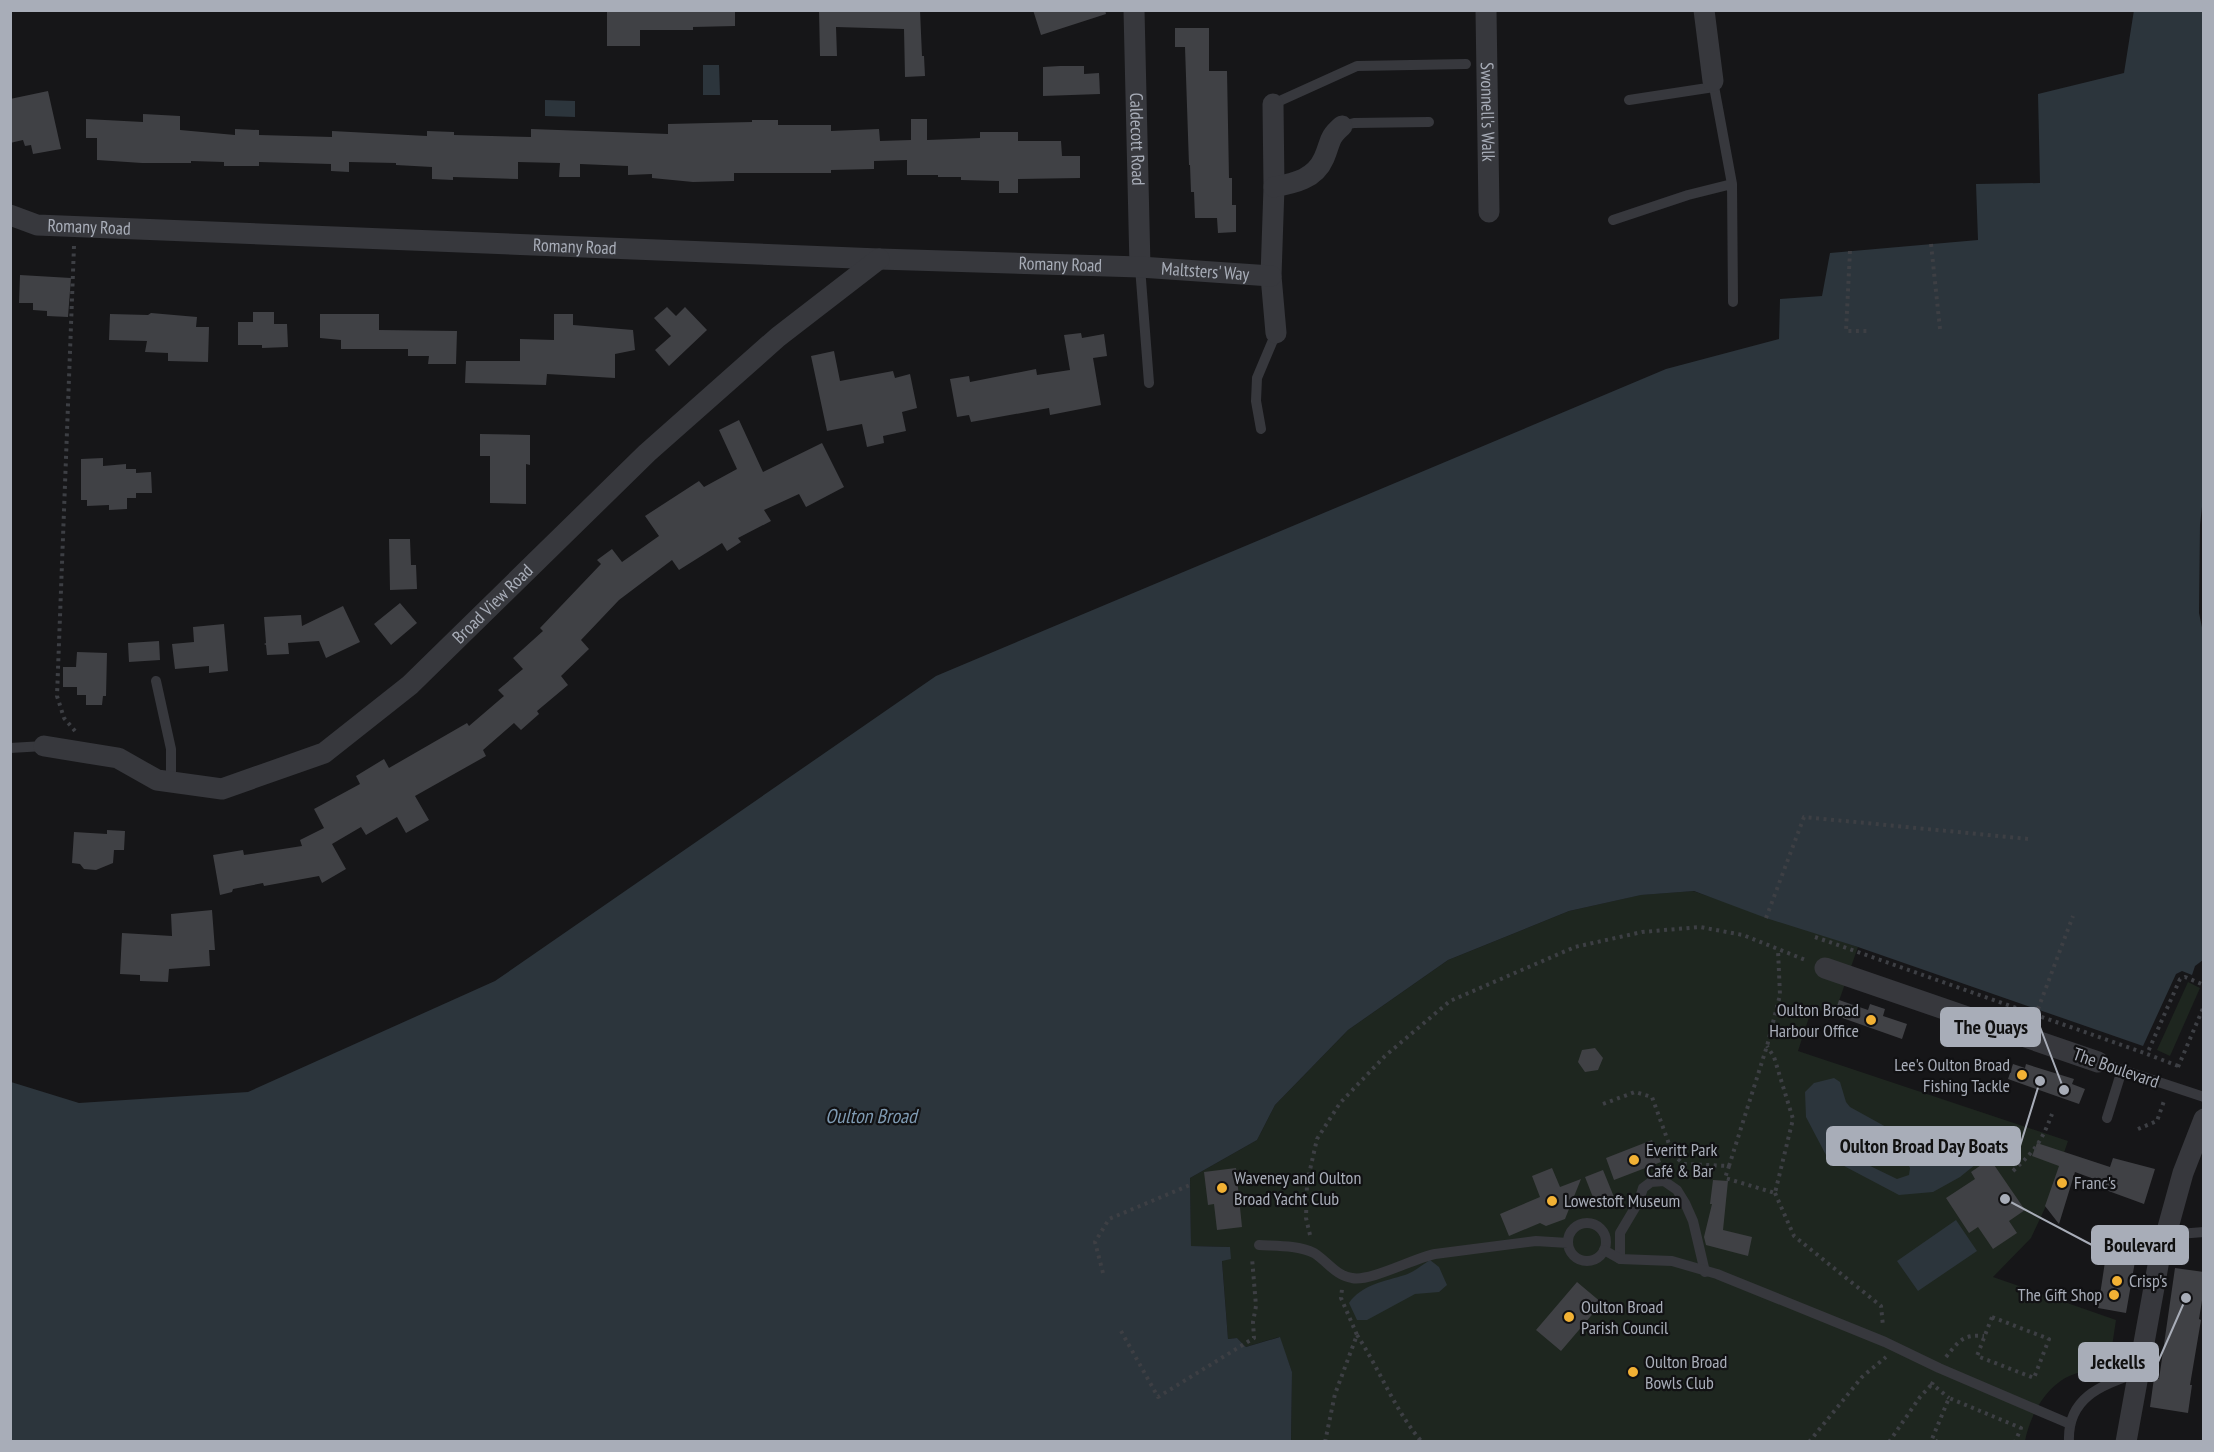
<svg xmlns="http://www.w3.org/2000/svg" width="2214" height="1452" viewBox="0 0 2214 1452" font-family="'PT Sans Narrow',sans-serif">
<rect width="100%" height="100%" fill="#161618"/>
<!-- green -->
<path fill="#1e261f" d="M1693,891L1858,947L1834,1015L1812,1008L1798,1051L2068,1141L2046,1206L2031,1238L1993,1277L2116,1320L2108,1373C2102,1373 2095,1371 2089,1371C2053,1373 2031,1410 2025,1441H1291L1292,1372L1279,1337L1246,1347L1237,1338L1228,1339L1222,1260L1229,1247L1191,1246L1190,1178L1257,1140L1275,1105L1348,1030L1448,960L1569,911L1640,895Z
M2188,982L2200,988L2170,1056L2157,1050Z"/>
<!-- water -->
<path fill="#2c353c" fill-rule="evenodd" d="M2134,10L2204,11V489L2200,525L2199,613L2204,637L2203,960L2195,966L2192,975L2182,971L2176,974L2143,1046L1858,947L1766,918L1694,891L1641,895L1569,911L1448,960L1348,1030L1275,1105L1257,1140L1190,1178L1191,1246L1230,1247L1231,1259L1222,1261L1228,1339L1237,1338L1246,1347L1280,1337L1292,1372L1291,1441H11V1082L79,1103L248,1092L495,981L936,676L1666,369L1779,339L1780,299L1822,296L1830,253L1978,240L1976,184L2040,183L2038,94L2124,73Z
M703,65H719L720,95H703Z
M545,100L575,101V117L545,116Z
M1834,1078L1840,1082L1846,1102L1850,1107L1888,1128L1969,1143L1976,1148L1981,1160L1960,1177L1933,1192L1899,1195L1827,1157L1806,1117L1805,1092L1814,1083ZM1871,1143L1906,1160L1910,1168L1909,1175L1897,1179L1864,1163L1857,1152L1861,1144Z
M1956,1220L1977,1251L1918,1291L1897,1261Z
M1430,1260L1439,1267L1447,1285L1439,1292L1415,1294L1367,1320H1357L1349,1303C1361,1285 1385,1281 1405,1275C1414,1272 1422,1265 1430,1260Z"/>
<!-- building -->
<path fill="#404145" d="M607,10H735V26L693,27V30H640V46H607Z
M819,10H920L922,56H924L925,76L905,77L904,29L836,27L837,56H820Z
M1033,10H1105L1106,14L1041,35Z
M1175,28H1209V71H1227L1229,178H1232V205H1236V232L1218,233L1217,218H1195L1194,192H1191L1190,165H1189L1185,47H1175Z
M1060,66H1084V74L1099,73L1100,94L1043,96V67Z
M48,91L61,149L33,154L31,145L25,146L23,140L10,143V99Z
M143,114L180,116V130L235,135V129L259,130V135L332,137V131L427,136V131L454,132V135L531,137V129L668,134V124L752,122V120H778V125H831V131L879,129L880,141L911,140V119H927V140L980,138V132H1018V141H1061L1062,156H1080V178L1018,179V193H999V181L961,180V177H938V175H907V160L874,161V169L831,170V173H734V181L693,182L652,178V174L628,175V166L580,164V177H559L560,163L518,162V179L453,177V180L432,179V167L396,165V163L349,162V172L331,171V164L259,162V166H224V162L191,161V163H142L97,160V138H86V119L143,122Z
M20,275L71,278L68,317L47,316V311L33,310V303H19Z
M667,307L676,316L685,307L707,330L669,366L655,350L671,336L654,318Z
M253,312H274V324H287L288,347L262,348V345H238V322H253Z
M151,313L197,317L196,327H209L208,362L168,361V353L145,352L147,341L109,340L110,314L148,315Z
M320,314H379V330L457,331L456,364H428L429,356H408V349H341V340L320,338Z
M554,314H573V325L633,330L635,350L615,354V378L547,374L546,385L465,383L466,361H520V339L554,340Z
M1081,333L1082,338L1104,334L1107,356L1093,358L1101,405L1050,415L1049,408L971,422L969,415L957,417L950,379L969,376L970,382L1036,369L1037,375L1070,370L1064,335Z
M834,351L840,381L893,371L895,378L910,374L917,408L902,412L906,431L883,436L884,443L867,447L862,424L827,431L811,356Z
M739,420L763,472L822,443L844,487L806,507L799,494L764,510L771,521L738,538L741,542L727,551L722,543L679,570L672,560L619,600L581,640L589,649L561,676L568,685L537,711L539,714L521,730L514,723L483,750L486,756L415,796L429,820L406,833L397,817L366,835L361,827L332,844L346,869L322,883L319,876L264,886L263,883L233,889L232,892L220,895L213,855L243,850L244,855L302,846L300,840L324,828L314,809L360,784L356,776L384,759L389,768L467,723L469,726L504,696L498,690L523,669L513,658L543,631L540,628L601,564L597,560L612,549L622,562L659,536L645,516L699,481L704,487L737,469L719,430Z
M480,434L530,435V465L526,464V504L490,503V456H480Z
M103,458V466L126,464V469H136V473L151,472L152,493H136V498H127V509L109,510V505L87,506V500H81V459Z
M389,539H410L411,565H416L417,589L390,590Z
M400,603L417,623L391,645L374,624Z
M343,606L360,642L326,658L319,641L288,643L289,654L267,655L266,645L264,644L266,643L264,617L301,615L302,626Z
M224,624L228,671L209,673V666L175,669L172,644L194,642L193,627Z
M159,641L160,660L129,662L128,643Z
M77,652L107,653L106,696H103L102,705H86V695H77V687H63V667H76Z
M107,830L125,831L124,850H114L113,863L96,870L84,869L80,864L72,863L74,832L107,834Z
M212,910L215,950H209L210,966L169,969L168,982L140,981V975L120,974L122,933L172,936L171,914Z
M1839,1000L1868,1010L1870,1004L1885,1009L1883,1016L1907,1024L1902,1039L1834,1015Z
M1595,1048L1603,1058L1598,1070L1585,1072L1578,1062L1582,1050Z
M2013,1064L2025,1068L2026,1064L2074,1079L2072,1084L2085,1089L2079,1104L2008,1079Z
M1652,1140L1661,1162L1614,1180L1606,1158Z
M2037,1143L2110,1167L2113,1158L2155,1169L2144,1204L2103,1189L2105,1183L2075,1172L2059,1224L2045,1206L2059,1166L2032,1156Z
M1990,1159L2025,1210L2009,1221L2017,1233L1993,1249L1978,1227L1969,1233L1946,1198L1975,1179L1971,1172Z
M1236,1168L1242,1227L1217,1230L1214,1204L1208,1205L1204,1172Z
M1552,1168L1560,1187L1581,1179L1565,1219L1546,1226L1540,1223L1509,1236L1500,1214L1540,1197L1532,1176Z
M1603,1170L1614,1197L1596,1205L1585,1177Z
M1713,1180L1728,1181L1723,1230L1752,1237L1748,1256L1706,1245L1704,1237L1712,1204H1710Z
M2137,1250L2126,1313L2098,1308L2106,1255Z
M2175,1268L2204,1272V1288L2199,1319L2201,1320L2190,1385H2192L2188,1413L2150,1407L2154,1378L2159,1379Z
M1577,1282L1602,1303L1561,1351L1536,1330Z"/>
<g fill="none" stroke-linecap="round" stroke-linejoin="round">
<!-- path -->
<path stroke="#3d3f44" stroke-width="4" stroke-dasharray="3 4.5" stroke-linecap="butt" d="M1931,244L1940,329
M74,246L57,696L64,718L75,731
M1850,251L1846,331H1868
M1766,918L1804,817L2029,839
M1815,937L2147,1054
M2038,1009L2073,916
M2178,1066L2147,1054L2180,979L2185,977L2204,985
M2178,1067L2204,1006
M1603,1104L1635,1092L1652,1097L1673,1155L1684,1164L1729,1166L1725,1178L1775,1193L1793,1119L1774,1057L1767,1046
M2138,1129L2157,1121L2165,1098
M1729,1166L1767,1046L1780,995L1778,950
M2013,1171C2035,1150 2041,1143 2052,1114
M1775,1193L1794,1236L1881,1306L1883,1326
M1310,1235L1306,1218L1307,1183L1317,1139L1340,1103L1385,1056L1450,1001L1575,947L1642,932L1700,927L1743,935L1808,961
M1103,1273L1095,1242L1109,1219L1190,1185
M1992,1317L2049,1339L2034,1378L1977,1356Z
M1121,1331L1158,1397L1254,1338L1253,1322L1256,1306L1252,1258
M1357,1335C1380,1370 1395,1411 1422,1442
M1946,1357C1959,1341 1963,1334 1984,1336
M1933,1382L1932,1384L1949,1398
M1325,1442L1335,1394L1357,1335L1341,1298L1342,1289
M1809,1442L1862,1377L1886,1357
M1889,1442L1920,1397L1932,1384
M1938,1442L1932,1439L1949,1398L2021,1428L2015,1442"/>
<!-- lane -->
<path stroke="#37383d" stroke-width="10" d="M1713,81L1732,184L1733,302
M1629,100L1714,87
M1273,104L1357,66L1466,64
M1342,126L1354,123L1429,122
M1613,220L1688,195L1732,184
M1140,267L1149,383
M1261,429L1256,401L1257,378L1276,333
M156,681L171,749V783
M10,748L44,746
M2098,1062L2204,1097
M2107,1118L2122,1070
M1568 1242a19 19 0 1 1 38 0a19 19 0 1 1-38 0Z
M2166,1235L2204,1232
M1259,1245C1276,1246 1298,1245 1314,1253C1327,1261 1336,1276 1352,1278C1370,1282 1414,1258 1435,1254L1536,1241L1568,1243
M1620,1259V1233L1639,1201L1643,1188L1651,1182L1664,1181L1677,1190L1685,1203L1693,1221L1705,1272
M2069,1442C2067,1396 2103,1385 2139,1372"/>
<!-- street -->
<g stroke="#37383d" stroke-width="21">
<path id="s1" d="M1134,10L1140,267"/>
<path id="s2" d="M1486,10L1489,212"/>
<path d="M1704,10L1713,81"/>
<path d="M1273,104L1274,187L1271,276L1276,333"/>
<path d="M1274,187C1295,183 1315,179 1324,158C1331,142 1328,138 1342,126"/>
<path id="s3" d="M10,215L37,225L879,259L1140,267L1271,276"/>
<path id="s4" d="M44,746L118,758L157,780L222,789L324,753L410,685L647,453L778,337L879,259"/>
<path d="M1825,968L2098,1062"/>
<path d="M2126,1442L2159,1260L2183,1173L2204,1119"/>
</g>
<!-- lane-bridge -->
<path stroke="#37383d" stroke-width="10" d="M1604,1250L1620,1259L1672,1261L1717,1274L1885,1342L1939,1368L2070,1424"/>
</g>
<!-- markers -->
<g fill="#f2b134" stroke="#111113" stroke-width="2">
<circle cx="1871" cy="1020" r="6"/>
<circle cx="2022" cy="1075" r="6"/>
<circle cx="1634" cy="1160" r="6"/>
<circle cx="2062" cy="1183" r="6"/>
<circle cx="1222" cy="1188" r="6"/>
<circle cx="1552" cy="1201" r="6"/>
<circle cx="2117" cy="1281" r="6"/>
<circle cx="2114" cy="1295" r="6"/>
<circle cx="1569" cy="1317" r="6"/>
<circle cx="1633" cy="1372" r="6"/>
</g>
<g text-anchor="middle" stroke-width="4.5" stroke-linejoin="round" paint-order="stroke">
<!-- street labels -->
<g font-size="18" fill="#a8adb8" stroke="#111113">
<text dy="6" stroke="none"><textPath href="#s2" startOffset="102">Swonnell's Walk</textPath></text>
<text dy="6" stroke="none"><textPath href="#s1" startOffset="129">Caldecott Road</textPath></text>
<text dy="6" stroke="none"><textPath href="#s3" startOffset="81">Romany Road</textPath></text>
<text dy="6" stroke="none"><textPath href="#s3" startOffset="567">Romany Road</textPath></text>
<text dy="6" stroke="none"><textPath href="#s3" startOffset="1053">Romany Road</textPath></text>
<text dy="6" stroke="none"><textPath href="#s3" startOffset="1198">Maltsters' Way</textPath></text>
<text dy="6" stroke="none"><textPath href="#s4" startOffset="519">Broad View Road</textPath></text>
<text transform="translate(2116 1068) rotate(19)" y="6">The Boulevard</text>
</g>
<!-- poi labels -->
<g font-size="18" fill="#a8adb8" stroke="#111113" text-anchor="start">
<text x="1859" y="1016" text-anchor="end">Oulton Broad<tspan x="1859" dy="21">Harbour Office</tspan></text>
<text x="2010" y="1071" text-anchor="end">Lee's Oulton Broad<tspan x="2010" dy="21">Fishing Tackle</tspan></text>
<text x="1646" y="1156">Everitt Park<tspan x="1646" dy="21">Café &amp; Bar</tspan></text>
<text x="1234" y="1184">Waveney and Oulton<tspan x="1234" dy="21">Broad Yacht Club</tspan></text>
<text x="2074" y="1189">Franc's</text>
<text x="1564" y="1207">Lowestoft Museum</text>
<text x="2129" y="1287">Crisp's</text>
<text x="2102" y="1301" text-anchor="end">The Gift Shop</text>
<text x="1581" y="1313">Oulton Broad<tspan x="1581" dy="21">Parish Council</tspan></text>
<text x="1645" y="1368">Oulton Broad<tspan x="1645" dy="21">Bowls Club</tspan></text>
</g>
<!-- water labels -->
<g font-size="20" font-style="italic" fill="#7f9bb3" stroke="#111113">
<text x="871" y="1123">Oulton Broad</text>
</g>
</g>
<!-- callouts -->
<path fill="none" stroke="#a8adb8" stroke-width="2" d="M2064 1090L2040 1027M2040 1081L2020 1146M2005 1199L2092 1245M2186 1298L2158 1362"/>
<g fill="#a8adb8" stroke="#111113" stroke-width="2">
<circle cx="2064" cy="1090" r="6"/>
<circle cx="2040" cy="1081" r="6"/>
<circle cx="2005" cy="1199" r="6"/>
<circle cx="2186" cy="1298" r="6"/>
</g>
<g fill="#a8adb8" stroke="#a8adb8" stroke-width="2">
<rect x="1941" y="1008" width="99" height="38" rx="6"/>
<rect x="1827" y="1127" width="193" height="38" rx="6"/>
<rect x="2092" y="1226" width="96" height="38" rx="6"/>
<rect x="2079" y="1343" width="79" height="38" rx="6"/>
</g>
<g font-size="20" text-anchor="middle" font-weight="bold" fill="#111">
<text x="1991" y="1034">The Quays</text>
<text x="1924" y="1153">Oulton Broad Day Boats</text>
<text x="2140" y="1252">Boulevard</text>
<text x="2118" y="1369">Jeckells</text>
</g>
<!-- border -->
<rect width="2214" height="1452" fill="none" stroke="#a8adb8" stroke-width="24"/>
</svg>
